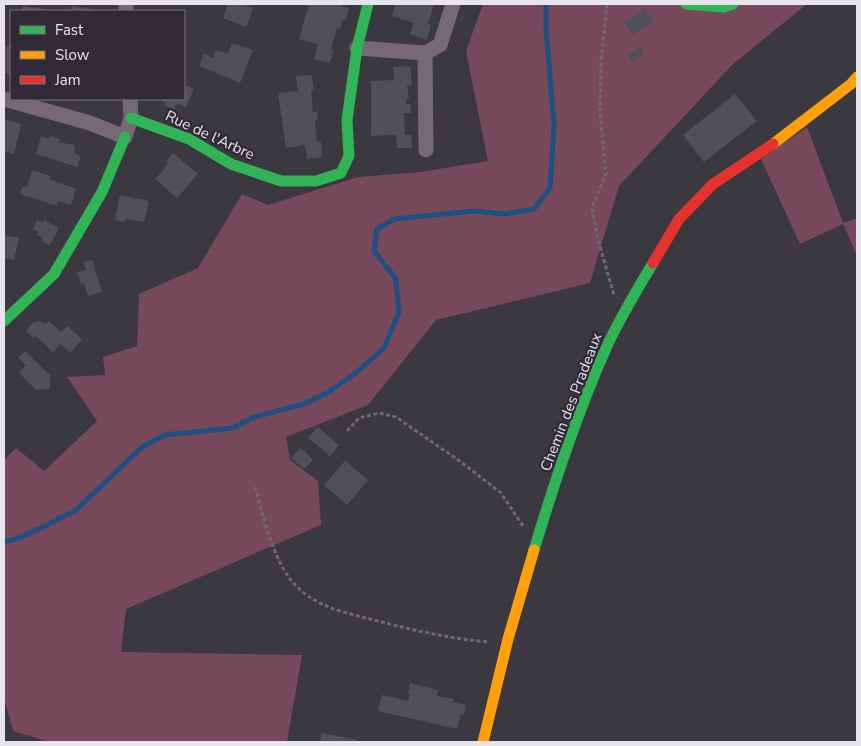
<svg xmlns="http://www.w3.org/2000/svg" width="861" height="746" viewBox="0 0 861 746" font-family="'Nunito Sans',sans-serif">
<rect width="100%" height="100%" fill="#3b383f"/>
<!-- green -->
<path fill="#77495a" d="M483,4H807L733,64L619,186L590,283L436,320L368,405L286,437L290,460L318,481L321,525L126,609L121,652L302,655L287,742H49L13,731L4,698V460L16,448L44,471L97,421L67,377L105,375L103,357L137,346L139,294L198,268L242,194L268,205L358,177L420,172L488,161L466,51Z
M807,127L843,223L857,218V256L843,224L800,244L761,159Z"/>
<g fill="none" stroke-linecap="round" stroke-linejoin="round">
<!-- stream -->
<path stroke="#1f5083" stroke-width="5" d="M4,542L16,539L41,528L76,510L142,447L165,435L233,428L254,417L304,404L327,393L357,372L384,348L399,312L396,279L374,251L377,229L394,219L474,211L505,214L534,209L550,188L554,126L546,27V4"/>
</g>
<!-- building -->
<path fill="#525056" d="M228,4H242L253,8L246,27L223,18Z
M309,4H341V6L349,8L346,19L342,21L340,29L337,28L331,49L334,50L330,63L314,59L318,44L299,39Z
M396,4H434L428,24L431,25L427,40L410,34L414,23L392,16Z
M23,6L45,9L44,11H22Z
M72,6L91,9V11H71Z
M645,8L654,22L633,35L624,22Z
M232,43L253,50L240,83L199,66L204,54L213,58L216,50L228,54Z
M4,46L11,47V74L4,73Z
M640,47L644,53L632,62L628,55Z
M410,66L412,85L407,86L409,99H406V104H410L411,113H404L405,135H411L412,148H397L396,135L371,136V81L394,80L393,67Z
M312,75L314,90L311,91L313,112H317L318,120H315L317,142H321L322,157L307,159L305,145L286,148L278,93L298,91L296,76Z
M184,84L194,89L186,107L177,103L174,110L165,105L166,103L158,99H184Z
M735,94L757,121L704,162L683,135Z
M4,119L21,124L14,154L4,151Z
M41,136L49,139L50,136L60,139L59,142L74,145L75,149L74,153L81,156L77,167L36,154Z
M173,153L198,174L177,198L155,179L168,164L166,162Z
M32,170L50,176L49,179L76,189L71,205L58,201L57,206L20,194L23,186L27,187Z
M120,195L149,201L144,222L125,219L124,222L115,220Z
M37,220L43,223L44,220L59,228L50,245L41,241L43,238L37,235L39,232L33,229Z
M4,235L19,238L14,260L4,258Z
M92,260L102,292L88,296L84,283L81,284L77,272L86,270L84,262Z
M40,321L46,324L49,321L61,332L67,326L82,339L70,353L61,344L53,352L36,336L34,338L26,331L33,323Z
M25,351L50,375V389L36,390L19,373L26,365L18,358Z
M318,427L339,445L330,456L308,438Z
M301,448L313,460L304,469L291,458Z
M345,461L368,480L347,505L324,485Z
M410,683L438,690L437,696L454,699L453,702L466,705L464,714H461L457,729L378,711L382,695L408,701L410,694H408Z
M321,733L354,739L360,742H321Z"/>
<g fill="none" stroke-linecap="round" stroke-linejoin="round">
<!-- path -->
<path stroke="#716871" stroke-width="3" stroke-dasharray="4 2.5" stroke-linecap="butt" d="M607,4L601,61L600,111L606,174L592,208L597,236L614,295
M347,431L359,418L379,413L396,417L461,462L501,493L523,526
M255,487C262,513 273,557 290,579C296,586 305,595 313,599C330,610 351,614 370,619C409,629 449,639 489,642"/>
<!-- street -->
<path stroke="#766875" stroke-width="15" d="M126,4V11
M357,48L425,53L440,45L453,4
M425,53L426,150
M4,99L90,123L125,137L131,118L130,99"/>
<!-- fast -->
<path stroke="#30b455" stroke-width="11" d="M686,4L724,7L733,4
M131,118L189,139L231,164L281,181H316L341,173L349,156L347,120L357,48L368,4
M4,321L54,274L102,192L125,137
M534,550C555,480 578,410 608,344C621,316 637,290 653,263"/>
<!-- slow -->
<path stroke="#ff9f0a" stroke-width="11" d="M773,144L851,84L857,77
M483,742L508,639L534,550"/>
<!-- jam -->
<path stroke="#e5322d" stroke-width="11" d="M653,263L679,219L713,184L773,144"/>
</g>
<g text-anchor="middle" stroke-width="4.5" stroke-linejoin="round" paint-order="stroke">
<!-- street labels -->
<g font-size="15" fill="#e7e4ec" stroke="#302a38">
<text transform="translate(210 135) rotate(25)" y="5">Rue de l'Arbre</text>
<text transform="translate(571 402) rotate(-69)" y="5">Chemin des Pradeaux</text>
</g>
</g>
<!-- border -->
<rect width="861" height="746" fill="none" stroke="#e7e4ec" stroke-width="10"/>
<!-- legend -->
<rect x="10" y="10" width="175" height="90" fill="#302a38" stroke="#797480"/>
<rect x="20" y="26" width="25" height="8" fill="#30b455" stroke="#797480"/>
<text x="55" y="35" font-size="15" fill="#e7e4ec">Fast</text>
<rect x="20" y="51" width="25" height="8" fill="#ff9f0a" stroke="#797480"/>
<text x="55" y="60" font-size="15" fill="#e7e4ec">Slow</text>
<rect x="20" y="76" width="25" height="8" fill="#e5322d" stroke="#797480"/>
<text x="55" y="85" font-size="15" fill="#e7e4ec">Jam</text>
</svg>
